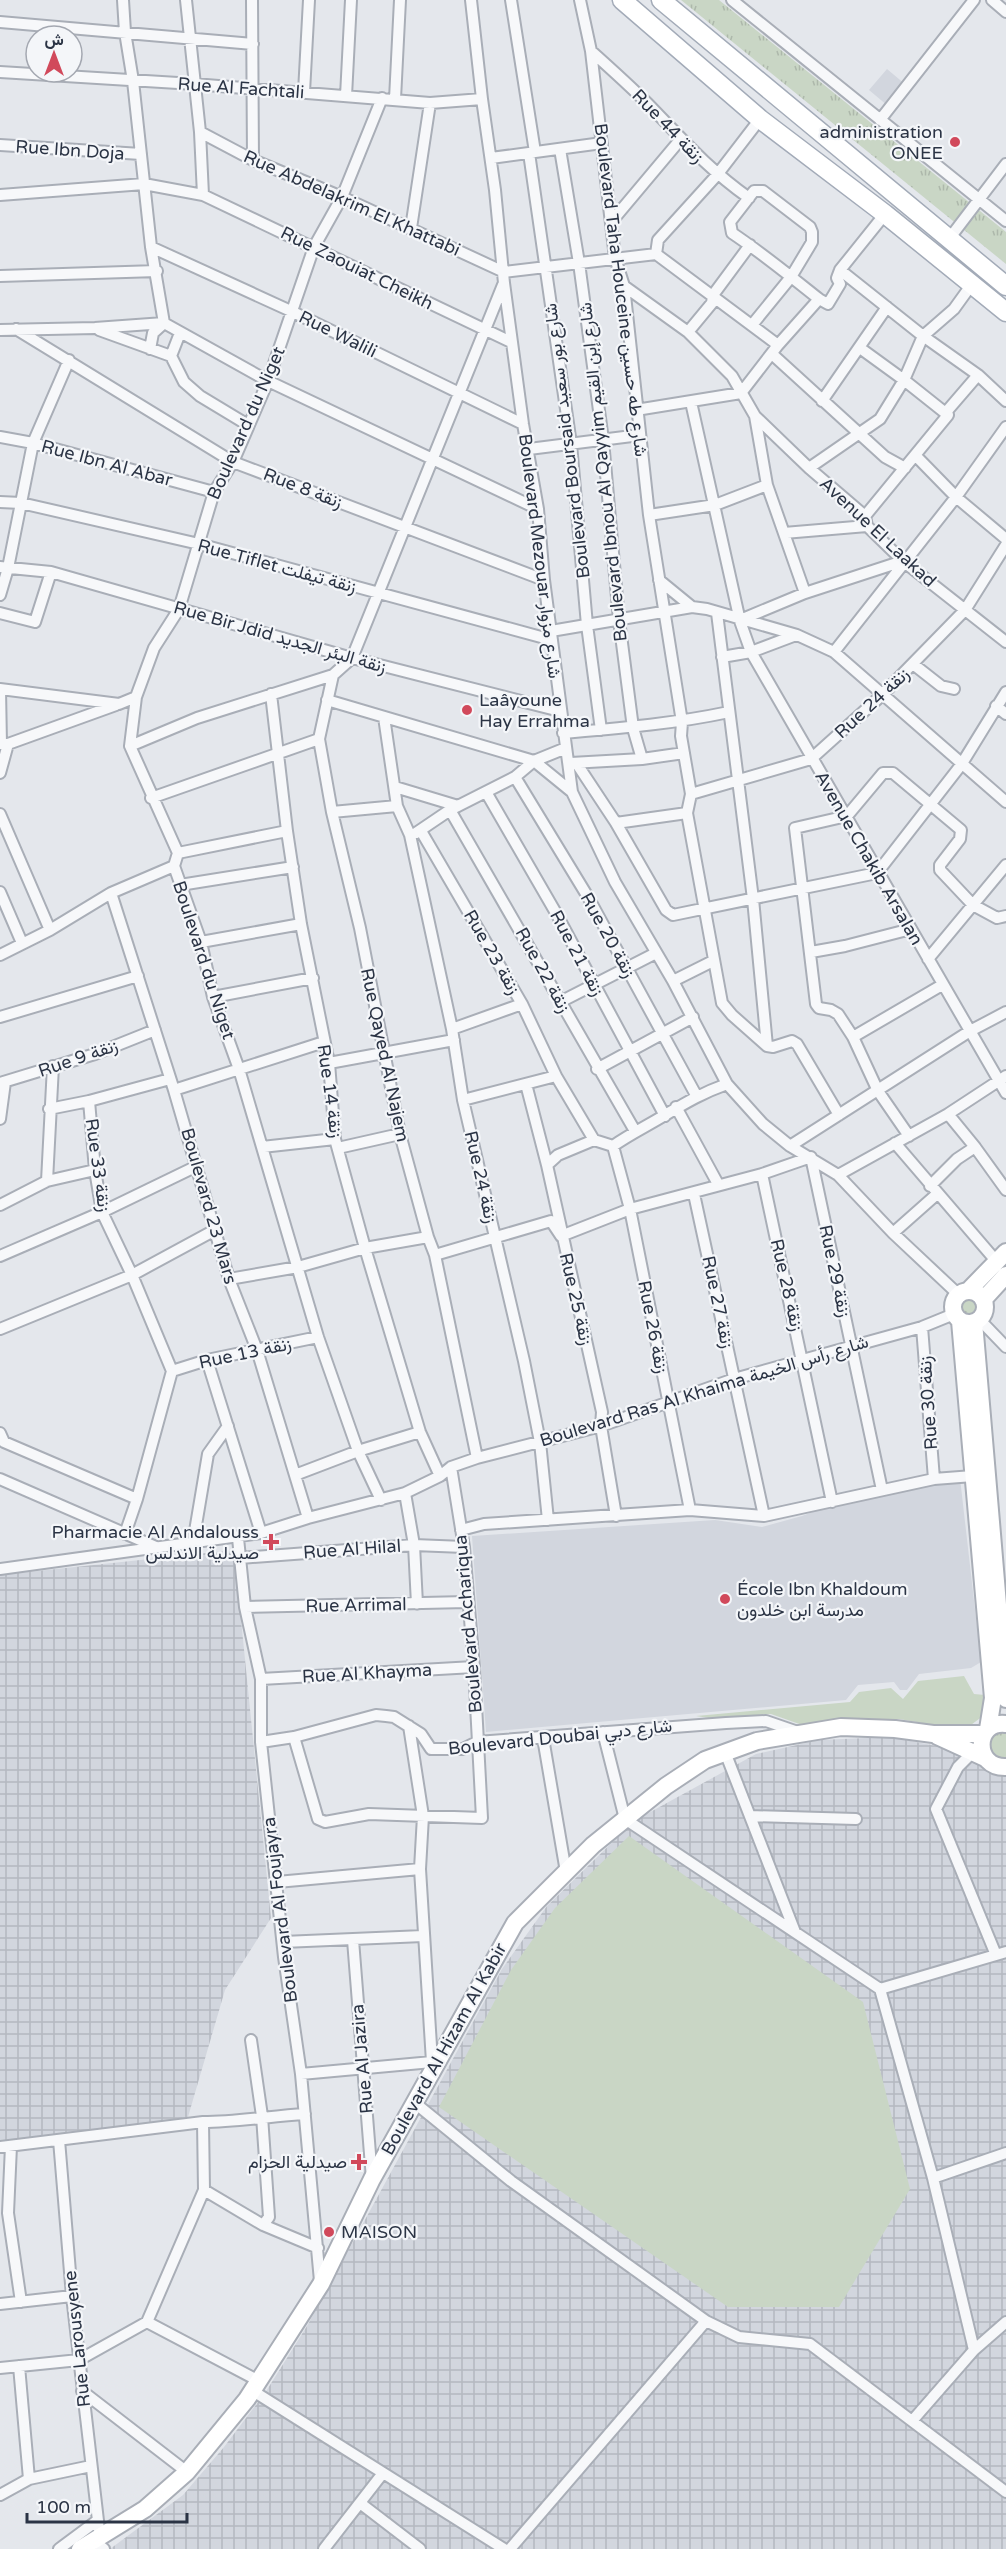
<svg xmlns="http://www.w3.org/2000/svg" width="1006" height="2549" viewBox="0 0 1006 2549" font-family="'Varela Round',Vazirmatn,sans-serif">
<defs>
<pattern id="industrial-grid" width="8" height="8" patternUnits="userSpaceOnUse" patternTransform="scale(1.5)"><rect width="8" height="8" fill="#d2d6de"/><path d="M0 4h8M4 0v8" fill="none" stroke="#b4b8c0"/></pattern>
<pattern id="park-tufts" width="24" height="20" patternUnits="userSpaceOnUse" patternTransform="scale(1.5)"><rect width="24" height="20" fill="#c9d6c5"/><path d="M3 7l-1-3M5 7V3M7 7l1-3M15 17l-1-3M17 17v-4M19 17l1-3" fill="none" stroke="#adb8ab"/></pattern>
</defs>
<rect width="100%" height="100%" fill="#e4e7ec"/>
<!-- built -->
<path fill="#d2d6de" d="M887,69L912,90L894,111L869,90Z
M960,1478L981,1662L971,1668L919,1674L907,1690H900L894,1682L858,1685L846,1700L486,1732L472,1536L715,1520L762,1527L802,1516L853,1497Z"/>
<!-- industrial -->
<path fill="url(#industrial-grid)" d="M234,1550L271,1918L225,1990L188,2117L0,2147V1575Z
M890,1737L958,1750L1006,1777V2549H110L183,2495L224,2447L265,2393L307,2326L502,1969L547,1906L634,1821L756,1754L819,1740Z"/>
<!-- park -->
<path fill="url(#park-tufts)" d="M681,0H719L1006,232V264Z
M958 1307a11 11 0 1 1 22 0a11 11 0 1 1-22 0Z
M1006,1730V1761L995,1759L987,1742L992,1733Z"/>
<!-- garden -->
<path fill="#c9d6c5" d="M964,1676L974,1694L985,1695L983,1716L964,1730L899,1719L834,1722L805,1726L771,1714L709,1718L696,1716L850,1702L859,1692L891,1688L903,1699L918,1681Z
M629,1836L863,2002L910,2189L839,2307H728L439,2107L511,1970L555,1908Z"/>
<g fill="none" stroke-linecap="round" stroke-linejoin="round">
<!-- minor casing -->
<g stroke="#a9aeb7" stroke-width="14">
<path id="minor" d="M123,0L125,32L133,81L151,247L164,323
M186,0L200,132L203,195
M252,0L253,160
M471,0L482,99L495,190L504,283L523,424L538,509L544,580L572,792L615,882L673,981L727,1084L763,1124L790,1146L838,1175L893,1233L959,1295
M511,0L535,152
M580,0L591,51L615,258L624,286L649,515L682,722L681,736L691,794L687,813L722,1003L732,1015L767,1046L773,1047L792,1041L797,1044L839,1115
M732,0L1006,221
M992,0L1006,12
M0,22L253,44
M591,51C610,68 630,86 648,104C683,140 707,168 749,198
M0,72L194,84L430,103L482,99
M304,92L309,0
M346,96L351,0
M395,99L400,0
M880,120L974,0
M200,132L253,160L342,197L504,272L656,254L778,345
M0,145L141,154
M560,149L579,263L603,440L619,620L633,728L642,759
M529,153L571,444L587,625L601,730
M491,158L602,143
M0,195L144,184L203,195L511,342
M612,221L680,140
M411,228L430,103
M949,239L1006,164
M151,247L293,312L523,424
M656,254L658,240L717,175L760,119
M840,270L923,336L978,375L1006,401
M0,276L157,271
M624,286L688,332L732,376L755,416L767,485L805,593
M752,325L791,277L812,242V232L810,227L763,191H754L730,222L732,233C762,253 790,276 819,299
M16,329L233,462L544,580
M0,330L95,328L164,323L268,381L538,509
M99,330L171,356L184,382L200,396L248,425
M688,332L712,303L713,295L750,245
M860,348L904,380L948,415
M150,349L153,333L164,323
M772,354L885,457L905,468
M171,356L180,333
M822,401L887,307
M691,402L740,621L751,652L1006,1093
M636,410L741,393L778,345L819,299L828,304L840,284L837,278L840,270L885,214
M755,416L809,468L865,516L867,526L903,561L1006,642
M0,437L33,443L214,492
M529,449L640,435
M915,455L956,497L1006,539
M809,468L880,419L904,380L923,336L954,309L972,284
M0,502L21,503L199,544L552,640
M649,515L715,505L767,485
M865,516L948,415L947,411L978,375
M784,533L867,526
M0,567L51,572L352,658L560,711
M659,580L692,607
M0,595L8,568L33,443L69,360
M0,613L35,622L51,572
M717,613L753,899L767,1046
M740,620L805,593L903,561
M551,631L692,607L707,609L797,635L834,652L1006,802
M834,652L956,497L1006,427
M722,657L751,652L796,635
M913,664L941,686L954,689
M0,689L119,704L136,697
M0,689L1,744
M271,694L287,831L301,924L329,1063L335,1139L365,1248L420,1432L440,1476
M327,700L534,761L572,792
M996,706L1006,714
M384,717L397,806L410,835L452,1029L463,1100L524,1361L540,1442L548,1520
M563,733C621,728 672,724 729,712
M0,744H8L116,705
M130,746L197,718L333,675
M571,763L642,759L684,753
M577,764L616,823L666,910L673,915L877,873L961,765L1006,692
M0,773L8,744
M515,777L588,897L696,1095
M395,787L458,806
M486,792L556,913L665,1116
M691,794L811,759L882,695L965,610L1006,545
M151,798L319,739
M450,810L635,1131
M332,812L397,806
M0,814L50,930
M616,823L687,813
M421,831L522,1004L556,1076
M416,833L450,810L515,777L534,761L566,748
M178,853L287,831
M180,885L293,867
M0,892L22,943
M111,893L174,1090L229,1279L257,1350L308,1518
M201,942L301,924
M811,952L845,946L911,929
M0,955L50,930L111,893L174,866
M928,959L1006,865
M673,981L713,961
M213,997L313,978
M562,1001L656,953
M0,1017L138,976
M452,1029L522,1004
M853,1037L942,985
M329,1063L454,1040
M597,1069L693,1017
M170,1079L89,1101L95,1170L102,1212L132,1275L172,1371
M0,1083L95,1054L155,1030
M526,1084L547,1165L602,1412L601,1426L616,1516
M174,1090L324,1042
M463,1100L556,1076L594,1140
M676,1107L718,1184
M49,1109L89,1101
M948,1114L975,1147L1006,1190
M0,1119L5,1082
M909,1136L878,1091L853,1037L838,1014L831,1010L819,1008L816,1004L795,828L847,816L883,773H893L961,830L960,839L940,865V870L973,905L997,918L1006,916
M895,1143L997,1262
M613,1146L630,1209L690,1510
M790,1146L970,1031L1006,1012
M262,1147L335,1139
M338,1148L400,1134
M547,1165L558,1155L594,1140L613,1146C630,1134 647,1126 665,1115C687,1102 702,1093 727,1084
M762,1174L832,1502
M838,1175L948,1114L1006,1076
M47,1181L53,1066
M930,1186L957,1159L975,1147
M694,1194L764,1516
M0,1205L47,1181L95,1170
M893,1233L937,1194
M435,1255L551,1221L561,1236L630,1209L762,1174L811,1157L882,1490
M0,1256L102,1212L197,1166
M229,1279L298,1267L365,1248L428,1237
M979,1319L1006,1347
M922,1327L934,1479
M0,1329L132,1275L215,1230
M207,1360L261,1533
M172,1371L207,1360L318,1337
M0,1433L4,1442L137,1499
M477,1458L435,1255L428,1237L400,1134L360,928L332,812L319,739L333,675L352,658L503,285
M295,1475L358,1451L420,1432
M0,1479L156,1547
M405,1493L414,1545L417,1604
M381,1500L358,1451L318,1337L239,1069L213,997L201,942L174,866L178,853L130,746L136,697L154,648L179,609L214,492L233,462L268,381L314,247L342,197L382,98
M461,1530L484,1524L690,1510L764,1516L934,1479L973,1476
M125,1534L137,1499L172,1371
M238,1538L245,1607L261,1679V1742L284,1957L301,2074L320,2281
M193,1543L208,1454L228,1426
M240,1558L414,1545L464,1547
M0,1569L261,1533L308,1518L405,1493L440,1476L451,1467L477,1458L601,1426L734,1379L922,1327L954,1314
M245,1607L467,1602
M261,1679L474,1667
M409,1726L423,1816L420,1869L432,2062H436
M603,1732L625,1819L880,1989L933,2178L974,2350
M294,1737L318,1819L325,1822L369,1814L482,1818L474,1667L464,1547L451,1467
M543,1738L566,1872
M261,1742L294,1737L376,1715L386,1716L394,1717L421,1734L431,1749H463L477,1742L726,1723L766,1721L798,1732
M975,1750L958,1767L936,1809L996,1955
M725,1752L795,1932
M750,1816L856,1819
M277,1882L420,1869
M353,1940L372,2179
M283,1942L423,1936
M880,1989L1006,1952
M251,2040L262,2116L269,2217L263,2225
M301,2074L432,2062
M415,2103L511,2181L706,2321L739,2337L810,2344L1006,2492
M203,2122L204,2190L263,2225L318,2248
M59,2140L72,2296L100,2538
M11,2146L8,2213L21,2302
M0,2147L203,2122C237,2122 271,2116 305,2114
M933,2178L1006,2153
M0,2304L72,2296
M147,2322L259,2381
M19,2366L29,2479
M0,2368L79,2360L147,2322L204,2190
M82,2391L187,2472
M253,2391L504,2549
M912,2421L974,2350L1006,2322
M0,2495L29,2479L91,2466
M360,2503L420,2549
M94,2541L104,2549
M59,2549L98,2520
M324,2549L383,2473
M510,2549L706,2321"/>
</g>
<!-- secondary casing -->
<g stroke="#a9aeb7" stroke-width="20">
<path id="secondary" d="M968,1291L1006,1252
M953 1307a16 16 0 1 1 32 0a16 16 0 1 1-32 0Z
M983,1300L1006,1275
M960,1321L993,1698L988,1729
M974,1322L1006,1699
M1006,1724C974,1720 973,1768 1006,1767
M937,1736L985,1758
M80,2549L145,2509L187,2472L247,2399L321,2284L372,2179L515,1923L593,1845L666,1786L705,1760L757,1741L841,1727L895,1729L933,1734H984"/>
</g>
<!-- primary casing -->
<g stroke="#a3abb8" stroke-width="21">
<path id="primary" d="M622,0L760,119L885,214L1006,312
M661,0L1006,286"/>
</g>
<!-- minor -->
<use href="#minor" stroke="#f7f8fa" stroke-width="10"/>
<!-- secondary -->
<use href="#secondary" stroke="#fff" stroke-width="16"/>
<!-- primary -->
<use href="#primary" stroke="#fff" stroke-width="18"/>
</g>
<!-- markers -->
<g fill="#d1495b" stroke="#f4f6f9" stroke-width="2">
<circle cx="955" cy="142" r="6"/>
<circle cx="467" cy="710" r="6"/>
<path d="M268 1533h6v6h6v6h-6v6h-6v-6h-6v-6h6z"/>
<circle cx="725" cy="1599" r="6"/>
<path d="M356 2153h6v6h6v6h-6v6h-6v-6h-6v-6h6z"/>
<circle cx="329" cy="2232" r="6"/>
</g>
<g text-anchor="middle" stroke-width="4.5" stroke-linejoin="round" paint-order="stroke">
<!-- street labels -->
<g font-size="18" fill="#2b3445" stroke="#f4f6f9">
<text transform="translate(241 88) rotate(4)" y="6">Rue Al Fachtali</text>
<text transform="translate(668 126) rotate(46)" y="6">Rue 44 زنقة</text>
<text transform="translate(70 150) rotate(4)" y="6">Rue Ibn Doja</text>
<text transform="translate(352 203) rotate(24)" y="6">Rue Abdelakrim El Khattabi</text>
<text transform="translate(357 268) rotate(26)" y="6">Rue Zaouiat Cheikh</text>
<text transform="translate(621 290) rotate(83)" y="6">Boulevard Taha Houceine شارع طه حسين</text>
<text transform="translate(338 334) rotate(26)" y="6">Rue Walili</text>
<text transform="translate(246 423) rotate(-66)" y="6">Boulevard du Niget</text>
<text transform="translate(567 441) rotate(-97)" y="6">Boulevard Boursaid شارع بور سعيد</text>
<text transform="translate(107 463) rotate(15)" y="6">Rue Ibn Al Abar</text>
<text transform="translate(603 472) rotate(-96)" y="6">Boulevard Ibnou Al Qayyim شارع إبن القيم</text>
<text transform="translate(303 488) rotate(21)" y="6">Rue 8 زنقة</text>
<text transform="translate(878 532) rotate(43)" y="6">Avenue El Laakad</text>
<text transform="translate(540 556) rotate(83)" y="6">Boulevard Mezouar شارع مزوار</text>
<text transform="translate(277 566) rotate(15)" y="6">Rue Tiflet زنقة تيفلت</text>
<text transform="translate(280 637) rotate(16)" y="6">Rue Bir Jdid زنقة البئر الجديد</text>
<text transform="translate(872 703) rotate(-43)" y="6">Rue 24 زنقة</text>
<text transform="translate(869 858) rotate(60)" y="6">Avenue Chakib Arsalan</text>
<text transform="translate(608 935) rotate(61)" y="6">Rue 20 زنقة</text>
<text transform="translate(492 952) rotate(60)" y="6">Rue 23 زنقة</text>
<text transform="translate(577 953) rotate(62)" y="6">Rue 21 زنقة</text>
<text transform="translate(204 960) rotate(72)" y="6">Boulevard du Niget</text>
<text transform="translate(543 970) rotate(61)" y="6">Rue 22 زنقة</text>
<text transform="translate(385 1055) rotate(78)" y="6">Rue Qayed Al Najem</text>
<text transform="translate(78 1058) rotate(-19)" y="6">Rue 9 زنقة</text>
<text transform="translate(330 1091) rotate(82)" y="6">Rue 14 زنقة</text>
<text transform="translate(98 1165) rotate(82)" y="6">Rue 33 زنقة</text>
<text transform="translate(481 1177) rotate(77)" y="6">Rue 24 زنقة</text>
<text transform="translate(209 1206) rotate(74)" y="6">Boulevard 23 Mars</text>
<text transform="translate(835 1271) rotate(78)" y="6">Rue 29 زنقة</text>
<text transform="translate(787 1285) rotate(77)" y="6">Rue 28 زنقة</text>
<text transform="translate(576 1299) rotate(77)" y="6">Rue 25 زنقة</text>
<text transform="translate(718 1302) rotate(78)" y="6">Rue 27 زنقة</text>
<text transform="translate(653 1327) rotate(79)" y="6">Rue 26 زنقة</text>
<text transform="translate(245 1353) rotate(-12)" y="6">Rue 13 زنقة</text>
<text transform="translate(704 1391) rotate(-17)" y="6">Boulevard Ras Al Khaima شارع رأس الخيمة</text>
<text transform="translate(928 1403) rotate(-94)" y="6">Rue 30 زنقة</text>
<text transform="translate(352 1549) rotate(-4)" y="6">Rue Al Hilal</text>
<text transform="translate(356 1605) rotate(-1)" y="6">Rue Arrimal</text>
<text transform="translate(468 1624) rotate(-95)" y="6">Boulevard Achariqua</text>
<text transform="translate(367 1673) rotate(-3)" y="6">Rue Al Khayma</text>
<text transform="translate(560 1737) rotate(-6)" y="6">Boulevard Doubai شارع دبي</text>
<text transform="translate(280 1910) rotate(-97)" y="6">Boulevard Al Foujayra</text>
<text transform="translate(444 2049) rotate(-61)" y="6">Boulevard Al Hizam Al Kabir</text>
<text transform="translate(362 2059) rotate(-95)" y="6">Rue Al Jazira</text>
<text transform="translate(77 2339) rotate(-96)" y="6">Rue Larousyene</text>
</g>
<!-- poi labels -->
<g font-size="18" fill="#2b3445" stroke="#f4f6f9" text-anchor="end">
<text x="943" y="138">administration<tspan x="943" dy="21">ONEE</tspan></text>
<text x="479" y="706" text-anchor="start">Laâyoune<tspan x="479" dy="21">Hay Errahma</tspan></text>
<text x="259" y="1538">Pharmacie Al Andalouss<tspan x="259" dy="21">صيدلية الاندلس</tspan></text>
<text x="737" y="1595" text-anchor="start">École Ibn Khaldoum<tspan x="737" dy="21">مدرسة ابن خلدون</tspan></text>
<text x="347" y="2168">صيدلية الحزام</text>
<text x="341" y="2238" text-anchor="start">MAISON</text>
</g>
</g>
<!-- north arrow -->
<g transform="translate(54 54)"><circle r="28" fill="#f4f6f9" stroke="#a4a8b1" stroke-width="1.5"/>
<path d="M0-4.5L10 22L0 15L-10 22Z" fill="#d1495b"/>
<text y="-9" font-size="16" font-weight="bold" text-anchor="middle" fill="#2b3445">ش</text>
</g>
<!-- scale -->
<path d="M27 2513v9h160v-9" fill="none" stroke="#2b3445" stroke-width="3"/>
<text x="36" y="2513" font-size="18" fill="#2b3445" stroke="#f4f6f9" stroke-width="4.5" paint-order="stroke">100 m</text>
</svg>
